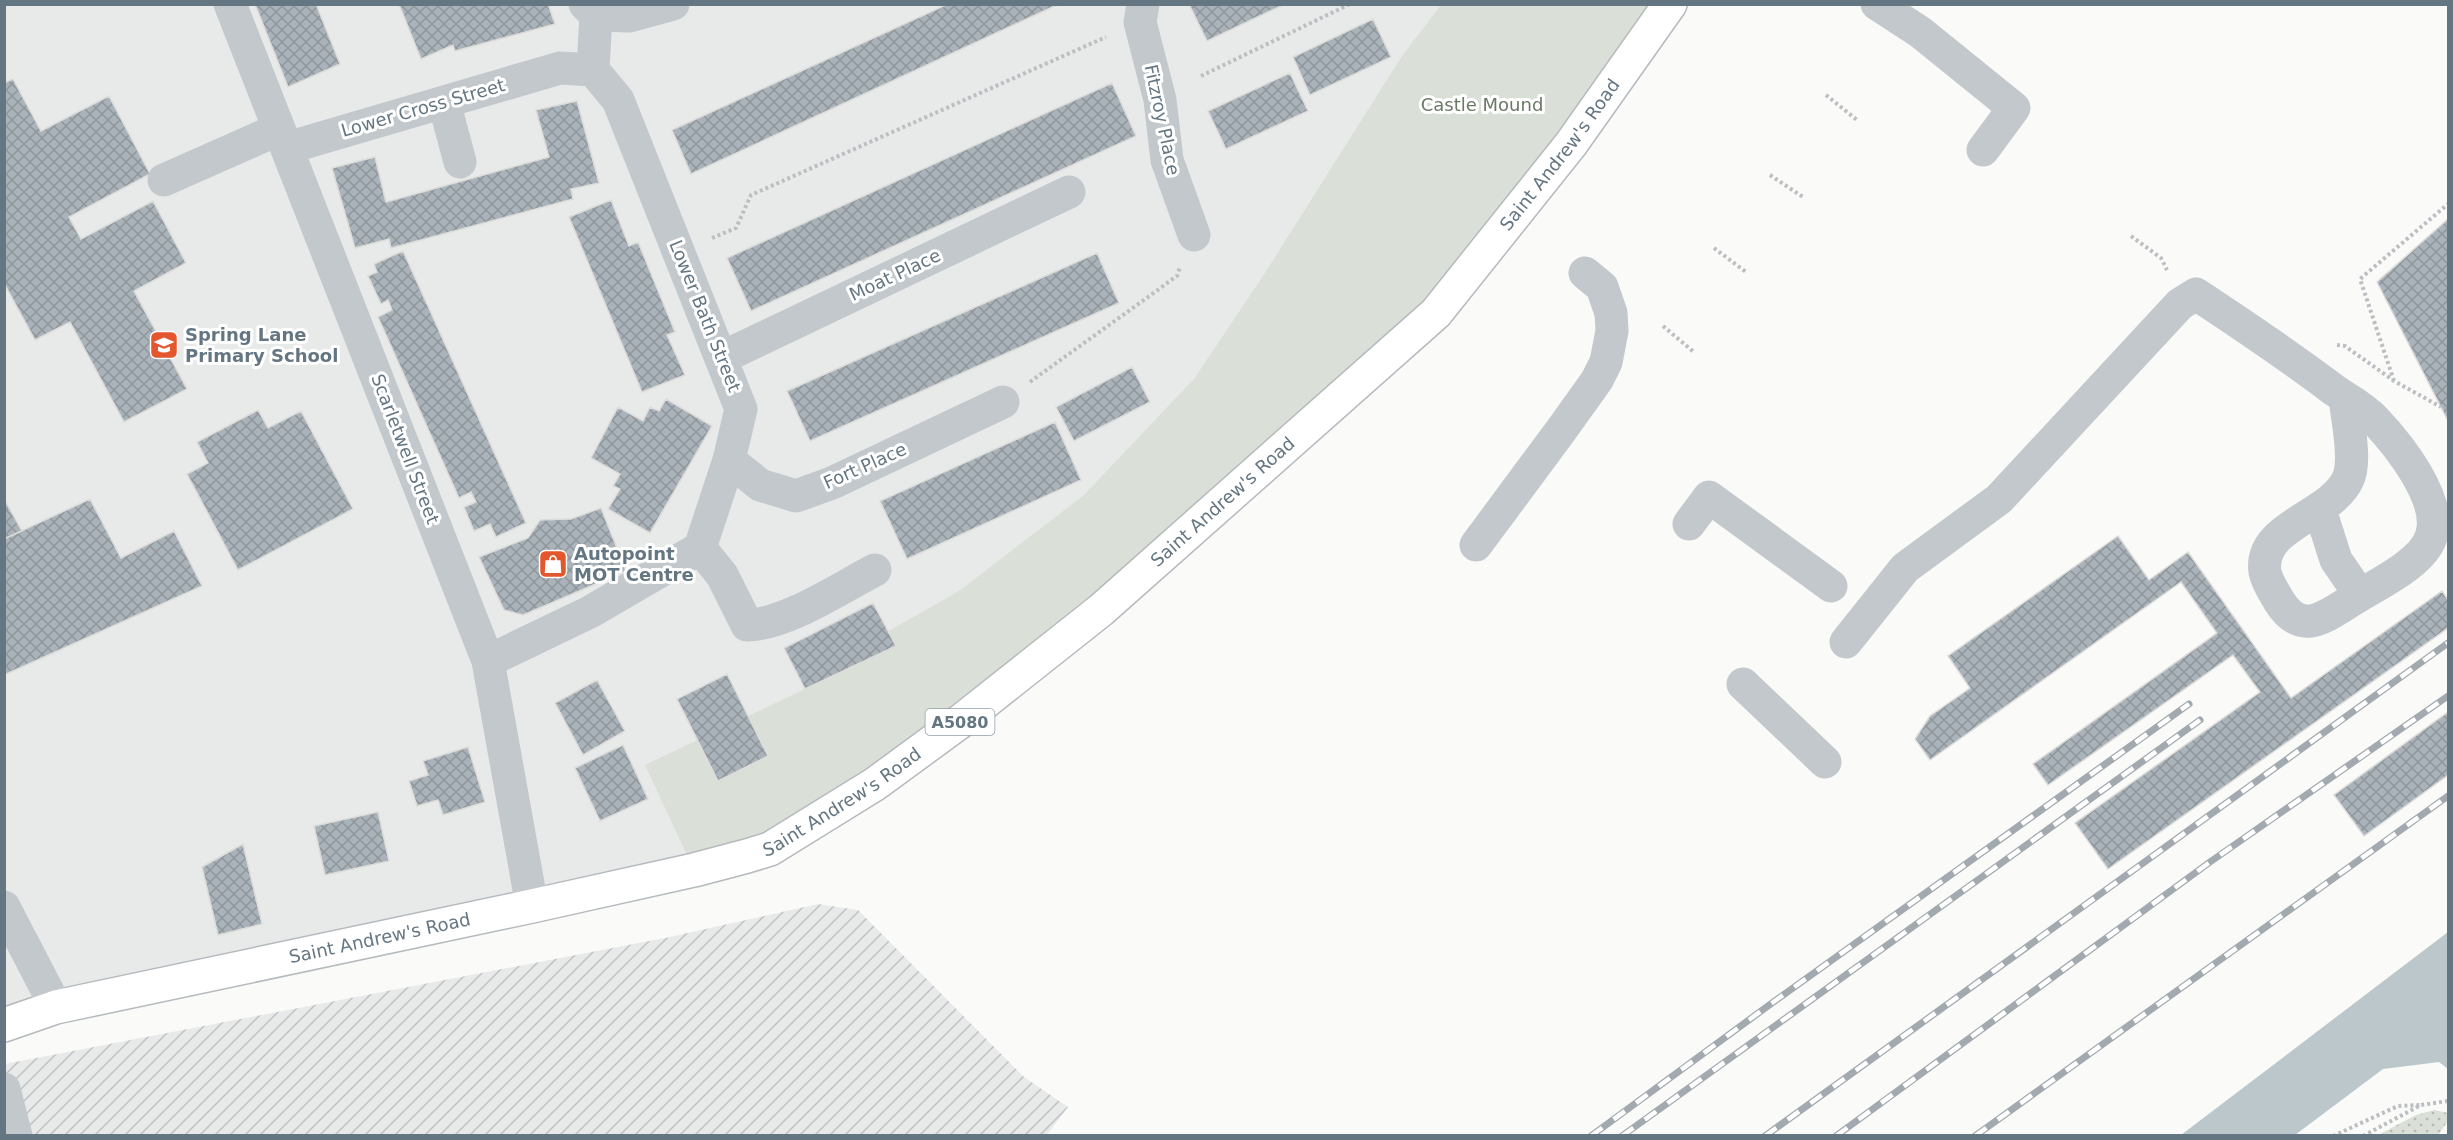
<svg xmlns="http://www.w3.org/2000/svg" width="2453" height="1140" viewBox="0 0 2453 1140" font-family="'DejaVu Sans',sans-serif">
<defs>
<pattern id="industrial-furrows" width="10" height="10" patternUnits="userSpaceOnUse" patternTransform="scale(1.5)"><rect width="10" height="10" fill="#e8e9e9"/><path d="M-1 1l2-2M0 10L10 0M9 11l2-2" fill="none" stroke="#c0c1c2"/></pattern>
<pattern id="grass-dots" width="8" height="8" patternUnits="userSpaceOnUse" patternTransform="scale(1.5)"><rect width="8" height="8" fill="#dadfd7"/><path d="M2 2h.1M6 6h.1" fill="none" stroke="#b4b9b4" stroke-width="1.8" stroke-linecap="round"/></pattern>
<pattern id="building-cross-hatch" width="8" height="8" patternUnits="userSpaceOnUse" patternTransform="scale(1.5)"><rect width="8" height="8" fill="#aab3b9"/><path d="M0 0l8 8M0 8l8-8" fill="none" stroke="#8e969c"/></pattern>
</defs>
<rect width="100%" height="100%" fill="#fafaf8"/>
<!-- built -->
<path fill="#e8e9e9" d="M5,5H1670L747,856L5,1025Z"/>
<!-- industrial -->
<path fill="url(#industrial-furrows)" d="M818,904L858,910L1024,1077L1068,1107L1046,1136H5V1064L670,937Z"/>
<!-- grass -->
<path fill="url(#grass-dots)" d="M2434,1110L2448,1113V1121L2438,1135H2378L2416,1115Z"/>
<!-- park -->
<path fill="#dadfd7" d="M1441,5H1670L1436,313L875,784L694,870L645,765L896,646L889,631L959,591L1083,496L1194,379L1265,273L1402,56Z"/>
<!-- water -->
<path fill="#bbc7cb" d="M2448,932V1069L2439,1062L2383,1069L2295,1135H2181Z"/>
<!-- building -->
<path fill="url(#building-cross-hatch)" stroke="#dcdcda" stroke-width="1.5" d="M255,4H316L340,64L288,87Z
M399,4H548L555,24L455,51L453,45L421,59Z
M948,4H1059L691,174L672,130Z
M1189,4H1285L1207,41Z
M1373,19L1391,57L1310,95L1293,57Z
M1290,73L1308,111L1226,149L1208,111Z
M13,79L41,131L109,96L150,174L69,217L81,239L153,201L186,263L134,291L187,389L124,422L70,322L35,340L4,283V83Z
M1112,83L1136,136L751,311L727,258Z
M577,101L599,183L571,189L573,199L391,248L389,239L355,248L332,168L375,157L386,202L549,157L536,110Z
M611,200L629,246L638,242L675,332L667,335L685,375L642,392L569,217Z
M2448,219V421L2377,282Z
M403,251L526,523L496,537L490,524L474,531L464,507L476,502L471,492L459,498L378,317L392,310L388,300L381,304L368,276L377,272L374,264Z
M1097,253L1119,303L810,441L787,391Z
M1132,367L1150,402L1074,441L1056,407Z
M666,399L712,426L650,533L608,509L620,489L613,486L620,474L591,458L618,407L643,421L650,407L659,411Z
M258,410L268,428L301,411L353,509L238,570L187,474L208,463L197,442Z
M1055,422L1081,480L907,559L880,501Z
M4,499L22,531L4,539Z
M90,499L121,558L174,531L202,586L4,675V539Z
M601,508L626,571L523,615L504,610L479,557L528,538L540,520L571,519Z
M2118,536L2149,580L2188,552L2291,698L2442,591L2448,600V628L2108,869L2075,823L2260,692L2233,655L2048,785L2033,764L2217,633L2181,582L1930,760L1915,739L1930,716L1970,688L1948,656Z
M873,603L896,646L805,689L784,648Z
M727,674L768,756L718,781L677,699Z
M597,680L625,731L583,755L555,703Z
M2448,712V775L2364,836L2334,795Z
M623,745L648,799L600,821L575,768Z
M468,747L485,802L443,815L438,800L417,806L409,781L428,775L423,761Z
M378,812L389,861L325,875L314,826Z
M243,844L262,924L218,935L202,867Z"/>
<g fill="none" stroke-linecap="round" stroke-linejoin="round">
<!-- major casing -->
<g stroke="#b5babe" stroke-width="36">
<g id="major">
<path id="s1" d="M4,1025L56,1007L532,906L694,870L747,856L770,849L875,784L961,721L1101,610L1436,313L1571,144L1670,4"/>
</g>
</g>
<!-- path -->
<path stroke="#bbbfc2" stroke-width="4" stroke-dasharray="3 3" stroke-linecap="butt" d="M1201,76L1350,4
M1826,95L1857,120
M1770,175L1803,197
M2131,236L2161,258L2167,270
M712,238L736,228L751,195L1106,37
M1714,248L1746,272
M1663,326L1695,353
M2337,345L2345,346L2394,381L2441,407
M2394,381L2360,279L2448,204
M1030,382L1177,276L1180,267
M2333,1136L2398,1106L2421,1105
M2363,1136L2421,1105L2448,1101"/>
<!-- minor -->
<path stroke="#c3c8cc" stroke-width="33" d="M230,4L488,661L532,906
M585,4L596,15L593,70
M1143,4L1140,22L1160,100L1167,160L1194,235
M1877,4L1920,32L2014,108L1983,150
M596,15L629,16L673,4
M444,102L460,162
M287,148L560,68L593,70L618,100L741,409L729,460L700,548L590,612L488,661
M164,180L279,129
M721,358L1069,192
M729,460L760,485L796,496L832,483L1003,402
M2320,510L2336,560L2360,595
M1689,524L1709,497L1831,586
M1476,545L1562,429L1597,380L1606,362L1612,331L1611,313L1602,287L1585,273
M700,548L722,575L747,625C785,625 840,588 875,570
M1846,642L1905,568L1999,499L2180,304L2196,294C2243,325 2289,356 2334,390C2347,399 2363,407 2374,419C2398,444 2444,501 2431,537C2422,564 2377,584 2354,599C2326,616 2302,638 2279,601C2274,592 2267,582 2265,572C2258,525 2331,517 2348,479C2357,460 2347,419 2345,398
M1743,684L1825,762
M4,907L56,1007
M4,1089L16,1136"/>
<!-- major -->
<use href="#major" stroke="#fff" stroke-width="33"/>
<!-- rail casing -->
<g stroke="#a2aab0" stroke-width="7">
<path id="rail" d="M1591,1136L1772,1003L2189,704
M1622,1136L2200,720
M1765,1136L2448,643
M1836,1136L2210,862L2448,696
M1975,1136L2448,796"/>
</g>
<!-- rail -->
<use href="#rail" stroke="#fff" stroke-width="4.5" stroke-dasharray="14" stroke-linecap="butt"/>
</g>
<!-- icons -->
<defs>
<g id="school-square" transform="scale(1.5)"><rect x="-9" y="-9" width="18" height="18" rx="4" fill="#e4572e" stroke="#fff"/><path d="M0-5L7-2L0 1L-7-2ZM-4 1L0 2.5L4 1V4Q0 6-4 4Z" fill="#fff"/></g>
<g id="shop-square" transform="scale(1.5)"><rect x="-9" y="-9" width="18" height="18" rx="4" fill="#e4572e" stroke="#fff"/><path d="M-5-2.5h2.3a2.7 3.5 0 0 1 5.4 0H5L5.5 6h-11ZM-1.5-2.5h3a1.5 2.3 0 0 0-3 0Z" fill="#fff"/></g>
</defs>
<g fill-rule="evenodd">
<use href="#school-square" x="164" y="345"/>
<use href="#shop-square" x="553" y="564"/>
</g>
<g text-anchor="middle" stroke-width="6" stroke-linejoin="round" paint-order="stroke">
<!-- shield labels -->
<rect fill="#fff" stroke="#939fa8" stroke-width="1.5" x="925.5" y="709" width="69" height="26" rx="4.5"/>
<g font-size="16" font-weight="bold" fill="#657683">
<text x="960" y="728">A5080</text>
</g>
<!-- park labels -->
<g font-size="18" fill="#687a64" stroke="#fff">
<text x="1482" y="111">Castle Mound</text>
</g>
<!-- street labels -->
<g font-size="18" fill="#657683" stroke="#fff">
<text transform="translate(423 108) rotate(-16)" y="6">Lower Cross Street</text>
<text transform="translate(1162 120) rotate(78)" y="6">Fitzroy Place</text>
<text dy="6" stroke="none"><textPath href="#s1" startOffset="1844">Saint Andrew's Road</textPath></text>
<text transform="translate(895 275) rotate(-25)" y="6">Moat Place</text>
<text transform="translate(705 316) rotate(68)" y="6">Lower Bath Street</text>
<text transform="translate(405 449) rotate(69)" y="6">Scarletwell Street</text>
<text transform="translate(865 466) rotate(-24)" y="6">Fort Place</text>
<text dy="6" stroke="none"><textPath href="#s1" startOffset="1358">Saint Andrew's Road</textPath></text>
<text dy="6" stroke="none"><textPath href="#s1" startOffset="872">Saint Andrew's Road</textPath></text>
<text dy="6" stroke="none"><textPath href="#s1" startOffset="386">Saint Andrew's Road</textPath></text>
</g>
<!-- poi labels -->
<g font-size="18" font-weight="bold" fill="#657683" stroke="#fff" text-anchor="start">
<text x="185" y="341">Spring Lane<tspan x="185" dy="21">Primary School</tspan></text>
<text x="574" y="560">Autopoint<tspan x="574" dy="21">MOT Centre</tspan></text>
</g>
</g>
<!-- border -->
<rect width="2453" height="1140" fill="none" stroke="#657683" stroke-width="12"/>
</svg>
